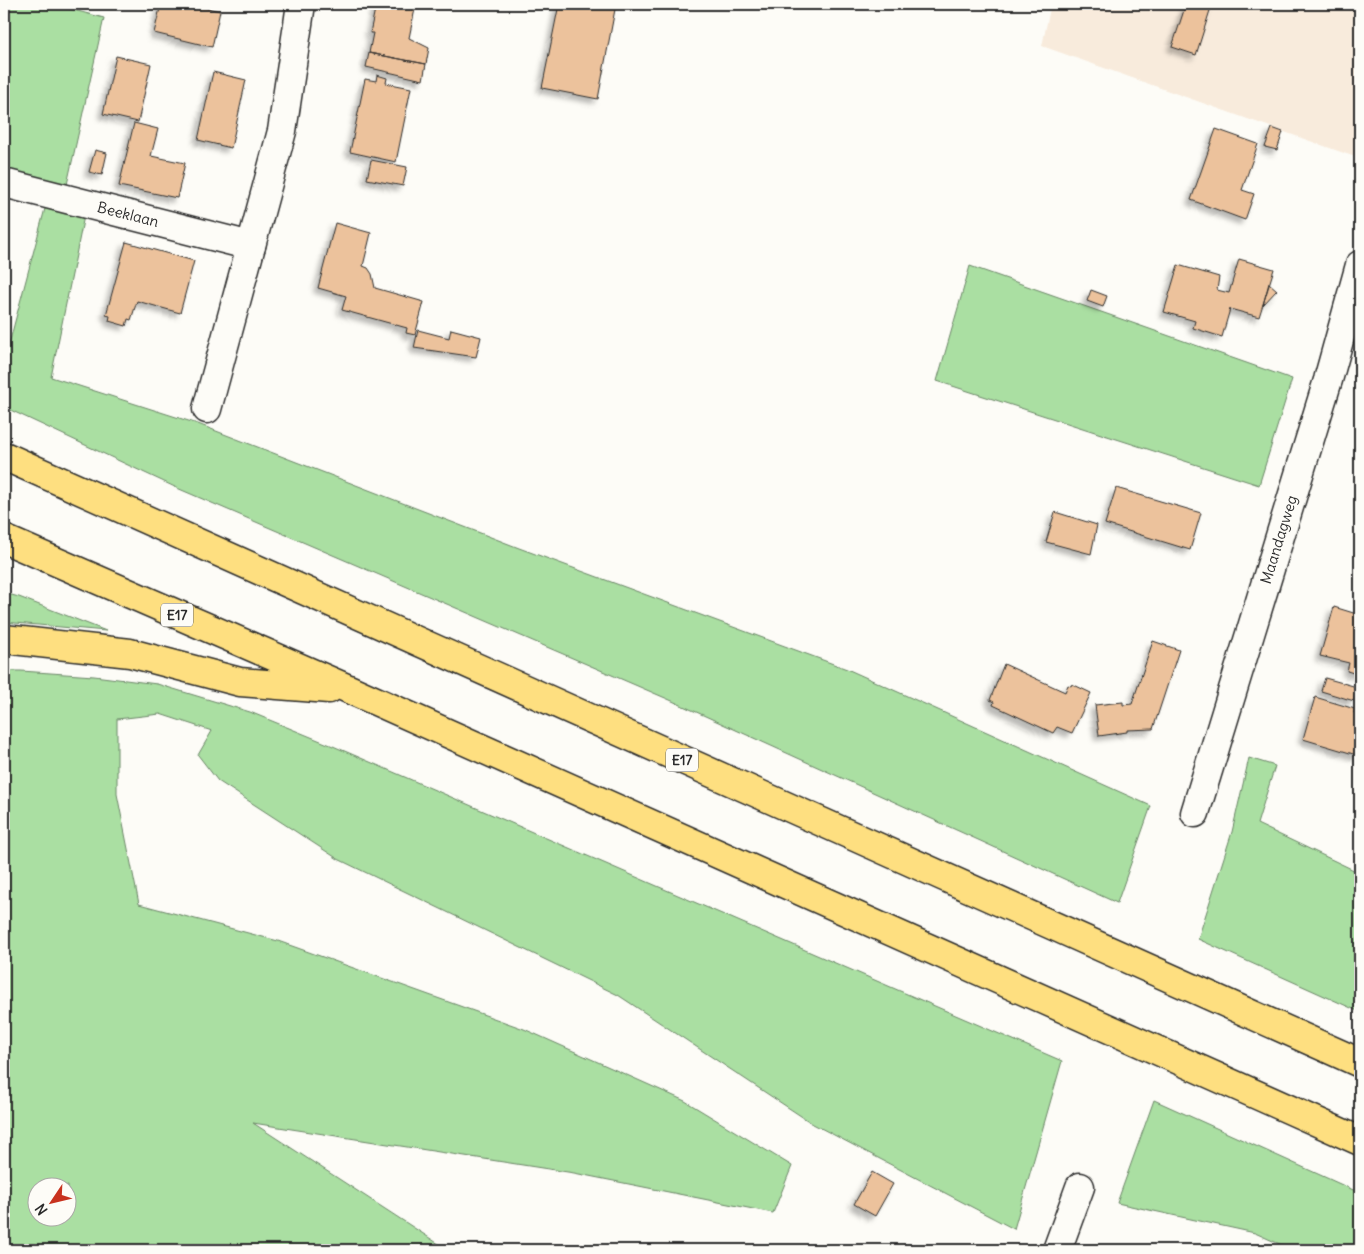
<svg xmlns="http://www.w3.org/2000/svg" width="1364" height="1254" viewBox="0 0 1364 1254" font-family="Delius,sans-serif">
<defs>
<filter id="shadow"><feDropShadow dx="-4.5" dy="4.5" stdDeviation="2.5" flood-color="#0004"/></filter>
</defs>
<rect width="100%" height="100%" fill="#fdfcf7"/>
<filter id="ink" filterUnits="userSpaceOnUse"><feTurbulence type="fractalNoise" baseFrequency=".02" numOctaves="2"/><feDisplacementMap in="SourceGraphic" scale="10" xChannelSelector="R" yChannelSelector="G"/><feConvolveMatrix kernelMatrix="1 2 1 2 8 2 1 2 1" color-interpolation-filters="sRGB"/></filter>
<g filter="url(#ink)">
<!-- built -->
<path fill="#f8ebdc" d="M1051,4H1360V152L1358,158L1042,46Z"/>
<!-- green -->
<path fill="#aadfa2" stroke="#6a8566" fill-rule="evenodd" d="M4,4H51L104,18L66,189L4,172Z
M47,201L85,211L51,377L198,424L519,548L847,669L1151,806L1117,903L670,700L177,488L4,407V363Z
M970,266L1292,379L1259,485L937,381Z
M4,593L19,597L106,631L4,622Z
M4,671H21L94,676L157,684L250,712L333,746L1062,1061L1014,1229L813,1124L618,995L338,859L218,781L198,755L212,731L160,714L117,719V794L139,904L278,941L524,1029L685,1101L792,1166L773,1213L574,1173L253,1123L448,1250H18L9,1244H4ZM68,1186V1216H38V1186Z
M1249,758L1275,766L1257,824L1360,873V1012L1198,939L1232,832Z
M1154,1100L1360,1193V1250H1293L1255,1233L1117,1203Z"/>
<!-- building -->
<path fill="#ecc29c" stroke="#2b2b2b" filter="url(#shadow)" d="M161,4H190L220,11L212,47L154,33Z
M376,4H416L409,38L429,48L426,64L369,53L373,33H370Z
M559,4H616L598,99L542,88Z
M1186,4H1212L1196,55L1172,47Z
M369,53L426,64L423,80L366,67Z
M116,56L151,64L138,122L103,114Z
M213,72L246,80L231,148L198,140Z
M377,75L387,78L386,83L411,88L396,162L350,152L365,79L376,81Z
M134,123L158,129L151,156L185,163L177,198L119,186Z
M1272,128L1283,132L1277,150L1265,147Z
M1216,129L1258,144L1242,190L1254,194L1245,220L1191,200Z
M95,150L107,153L102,175L89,172Z
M371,160L407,167L403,186L367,179Z
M335,223L371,233L363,266L368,268L372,274L375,288L424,302L415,335L406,333L407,328L342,310L346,296L318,288Z
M126,242L194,261L180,313L137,301L131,320L128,319L126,326L109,321L110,316L106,315Z
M1239,259L1274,269L1259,317L1230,309L1222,337L1193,328L1195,321L1164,312L1178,265L1219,277L1217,290L1229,293Z
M1269,283L1277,290L1263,305Z
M1091,290L1107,296L1103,307L1087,301Z
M451,329L481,337L476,357L414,348L418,330L449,338Z
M1116,488L1201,513L1190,550L1105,524Z
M1055,512L1097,525L1091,554L1046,542Z
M1334,607L1360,615V675L1347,671L1349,663L1320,656Z
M1153,641L1179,650L1153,729L1127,730V732L1099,736L1095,705L1123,702V705L1132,704Z
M1004,664L1065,692L1068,685L1071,686L1072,684L1091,693L1072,733L1057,727L1053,733L993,705L994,702L990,700Z
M1325,678L1357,687L1354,701L1321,691Z
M1315,697L1355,709L1354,713L1360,715V756L1303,739Z
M872,1172L893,1184L875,1216L854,1204Z"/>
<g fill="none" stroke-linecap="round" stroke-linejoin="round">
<!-- minor casing -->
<g stroke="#2b2b2b" stroke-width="31">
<g id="minor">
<path id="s1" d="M4,183L251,246"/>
<path d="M207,409L282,131L301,4"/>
<path id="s2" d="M1195,813L1328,380L1360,265"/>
<path d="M1057,1250L1080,1187"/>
</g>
</g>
<!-- motorway casing -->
<g stroke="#2b2b2b" stroke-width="31">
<path id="motorway" d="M4,456L1360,1063
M4,539L351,690L1360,1141
M4,639L130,653L240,682L329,689"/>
</g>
<!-- minor -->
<use href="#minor" stroke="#fdfcf7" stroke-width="28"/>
<!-- motorway -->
<use href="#motorway" stroke="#fedf80" stroke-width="28"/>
</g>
</g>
<g text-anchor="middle" stroke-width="4" stroke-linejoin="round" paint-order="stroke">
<!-- shield labels -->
<g fill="#fdfcf7" stroke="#6a6a68" stroke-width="1">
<rect x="161" y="603.5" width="32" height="23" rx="4"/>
<rect x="666" y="748.5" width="32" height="23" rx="4"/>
</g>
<g font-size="14" font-weight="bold" fill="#2b2b2b">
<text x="177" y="620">E17</text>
<text x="682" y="765">E17</text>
</g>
<!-- street labels -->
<g font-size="15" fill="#2b2b2b" stroke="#fdfcf7">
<text dy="5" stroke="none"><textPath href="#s1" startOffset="128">Beeklaan</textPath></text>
<text dy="5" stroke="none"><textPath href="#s2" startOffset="286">Maandagweg</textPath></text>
</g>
</g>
<!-- margin -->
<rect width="1364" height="1254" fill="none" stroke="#fdfcf7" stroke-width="20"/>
<rect x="10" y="10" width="1344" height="1234" fill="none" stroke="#2b2b2b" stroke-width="2" filter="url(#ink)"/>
<!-- north arrow -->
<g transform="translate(52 1202) rotate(235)"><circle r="24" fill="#fdfcf7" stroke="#a9a8a5"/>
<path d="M0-4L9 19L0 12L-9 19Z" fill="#c8321e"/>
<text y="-8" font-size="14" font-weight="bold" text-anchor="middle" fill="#2b2b2b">N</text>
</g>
</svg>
